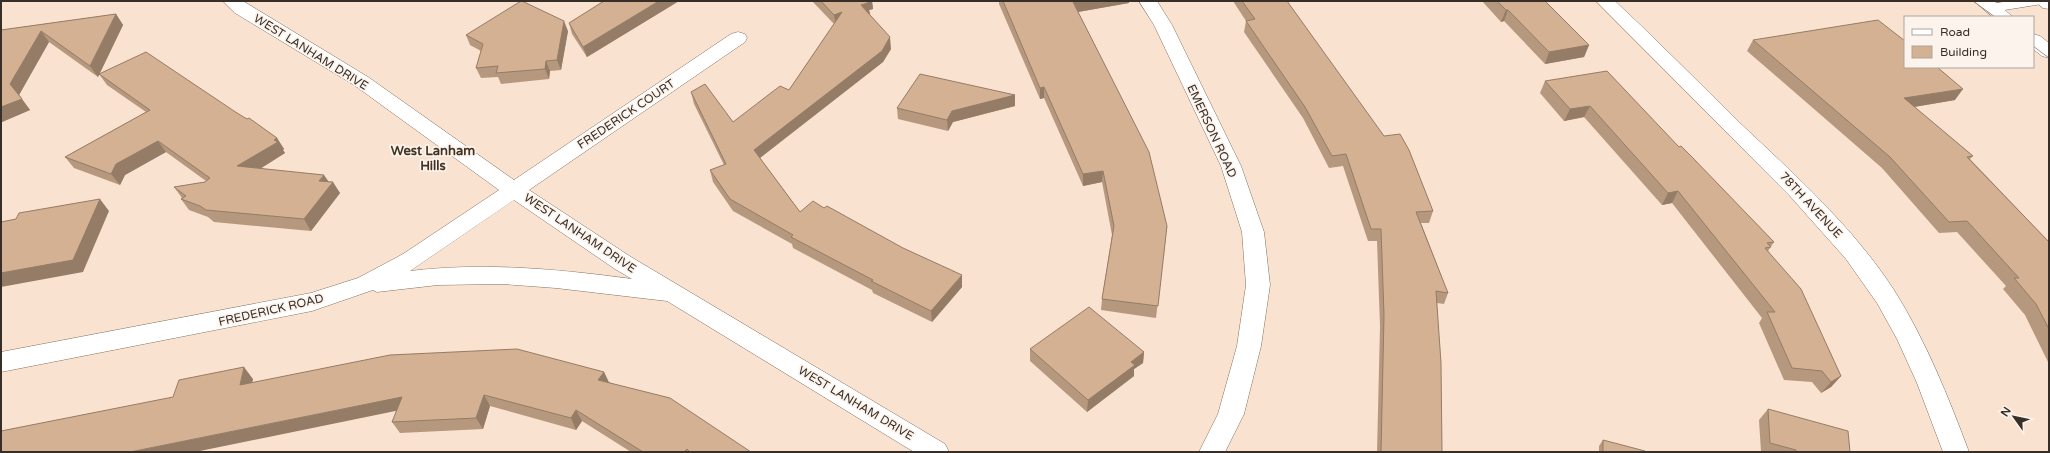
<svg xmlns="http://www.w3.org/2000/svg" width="2050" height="453" viewBox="0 0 2050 453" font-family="'Varela Round',sans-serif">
<rect width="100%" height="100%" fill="#f9e3d0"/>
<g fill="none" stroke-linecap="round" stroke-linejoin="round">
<!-- service casing -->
<g stroke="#84715f" stroke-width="1">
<path id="service" d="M2008,1H2043L2041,4L2036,5L1992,12L1987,11L1985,8L1987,5Z"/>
</g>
<!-- minor casing -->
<g stroke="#84715f" stroke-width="1">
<path id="minor" d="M223,1H243L368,77L514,180L731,34L738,32L745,34L747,38L745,42L529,190L631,257L945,444L949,452H914L667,301L556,288L502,284L438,285L377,292L373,290L312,311L1,372V352L311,293L358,278L403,254L499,190L354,85L235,13ZM514,200L615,269L632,279C558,269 484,262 410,271Z
M1139,1H1157L1172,25L1241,166L1264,232L1270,285L1261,346L1244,414L1225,452H1199L1218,414L1237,346L1246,285L1242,232L1221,166L1154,25Z
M1596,1H1615C1658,41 1699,83 1741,124C1795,175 1853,227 1894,290C1926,341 1948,396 1969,452H1943L1917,383L1897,339L1877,303L1846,259L1789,195Z"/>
</g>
<!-- tertiary casing -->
<g stroke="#84715f" stroke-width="1">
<path id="tertiary" d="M1974,1H1994L2013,17H1993Z
M2035,1H2049V9L2043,8Z
M2033,34L2040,36L2049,43V58L2042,56L2033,49Z"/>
</g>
<!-- service -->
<use href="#service" fill="#fff" fill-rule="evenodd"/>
<!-- minor -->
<use href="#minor" fill="#fff" fill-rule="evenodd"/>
<!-- tertiary -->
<use href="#tertiary" fill="#fff" fill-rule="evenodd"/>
<!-- tram -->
<path stroke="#a19183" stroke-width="1" d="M1973,1L1995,17
M2033,46L2049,58"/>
</g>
<!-- wall -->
<path fill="#b6987e" d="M604,1H679L587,57L572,34L569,23Z
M812,1H872L873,9L869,10L870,14H869L891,49L883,62L760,158L800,212L962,287L932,322L873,293L872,290L793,248L792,244L733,211L713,182L710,170L724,165L694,104L691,92L733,122L789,90L834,24Z
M999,1H1129V3L1078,12L1167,226L1156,318L1101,310L1102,299L1112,235L1102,182L1083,186L1044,98L1040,99L999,4Z
M1233,1H1287L1433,211L1429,223H1421L1448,293L1444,304L1437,303L1442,452H1377L1380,326L1377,241H1368L1343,166L1329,168L1303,118L1244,32L1246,21Z
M1482,1H1545L1589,45L1584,57L1545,64L1504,21L1501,22Z
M116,14L123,25L98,77L49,42L19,95L30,110L2,122L1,30Z
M568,31L561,70L550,71L549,79L501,84L498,77L481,78L476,68L481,51L470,45L466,35Z
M1753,40L1955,100L1914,107L1973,156L1970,159L2049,242V364L2025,315L2003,289L2006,286L1957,232L1939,233L1882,168L1747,51Z
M99,74L237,113L277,138L284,149L283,150L285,153L260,169L329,182L340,193L311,231L214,222L208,217L189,210L181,199L182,198L174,187L205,182L206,181L166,152L125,175L120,185L74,168L65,157L146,112L107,85Z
M1545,81L1679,147L1774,242L1768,251L1841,376L1831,387L1821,393L1812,382L1784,380L1759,323L1762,318L1672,203L1662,205L1584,117L1564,121L1540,93Z
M1015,95V106L953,122L948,131L898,119L897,108Z
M1030,349L1144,352L1143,363L1134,369V376L1087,412L1030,361Z
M604,372L609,382L751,452H631L582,421L576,430L490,406L483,429L400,433L392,422L397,411L173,397L253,379L252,382Z
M1768,409L1850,452H1761L1759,420Z
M1603,440L1645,452H1599V446Z"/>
<!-- shaded-wall -->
<path fill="#947c66" d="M659,1H679L587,57L583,47Z
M866,1H872L873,9L869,10L870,14L862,17L861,5Z
M1078,1H1129V3L1072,13L1073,2Z
M1506,10H1508L1504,21L1501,22Z
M842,12L836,26L834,15Z
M116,14L123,25L98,77L90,66Z
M564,21L568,31L561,70L557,60Z
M41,31L49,42L19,95L30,110L2,122L1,121V107L10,84Z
M890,37L891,49L883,62L756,161L754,150Z
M1589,45L1584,57L1545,64L1549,52Z
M546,61L550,71L549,79L545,69Z
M1044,87V98L1040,99V88Z
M1963,89L1955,100L1896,110L1904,98Z
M1015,95V106L953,122L948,131L947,120L952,111Z
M1590,106L1584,117L1564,121L1570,109Z
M277,138L284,149L283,150L285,153L245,178L237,166Z
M158,141L166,152L125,175L120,185L111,174L116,164Z
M1103,171L1102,182L1083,186V174Z
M324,175L331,185L333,182L340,193L311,231L304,219L319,181Z
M1678,191L1672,203L1662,205L1668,193Z
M100,199L109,211L83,272L1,287V273Z
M962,275V287L932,322L931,311Z
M1144,352L1143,363L1134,369V376L1087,412L1088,400L1131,362Z
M244,367L253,379L249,396L240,385Z
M604,372L609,383L598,380Z
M1841,376L1831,387L1821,393L1831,382Z
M484,395L490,406L483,429L476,418Z
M402,397L410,408L195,452H130Z
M576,410L582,421L576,430L571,418Z"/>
<!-- building -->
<path fill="#d4b192" stroke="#947c66" d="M521,1H522L564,21L557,60L546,61L545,69L496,73L498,66L476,68L483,44L466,35Z
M604,1H659L583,47L569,23Z
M821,1H867L868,3L861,5L890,37L882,51L754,150L800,212L813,201L824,208L827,206L903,248L962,275L931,311L871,281L873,280L791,237L793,235L730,199L710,170L726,164L691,92L705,84L733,122L780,86L789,90L842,12L834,15Z
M1003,1H1078L1073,2L1149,152L1167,226L1158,306L1102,299L1114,226L1103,171L1083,174L1044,87L1040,88Z
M1242,1H1287L1384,136L1400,134L1409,150L1433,211L1416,212L1448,293L1436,291L1441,363L1442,452H1381L1384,315L1381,229H1371L1346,154L1332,156L1305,107L1246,21L1255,19Z
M1497,1H1545L1589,45L1549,52L1508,10H1506Z
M116,14L90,66L41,31L10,84L22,99L1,107V30Z
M1878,20L1905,41V67H1937L1963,89L1904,98L1973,156L1967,157L2049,242V329L2036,304L2014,278H2019L1967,221L1949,222L1890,157L1753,40Z
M146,52L237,113L247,119L249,118L277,138L274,140L278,142L237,166L324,175L319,181L333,182L304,219L206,210L200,206L181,199L186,196L174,187L205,182L210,178L158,141L116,164L111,174L65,157L150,110L99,74Z
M1607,71L1679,147L1681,146L1692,157L1774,242L1767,243L1771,247L1765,248L1801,289L1841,376L1831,382L1822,371L1792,368L1767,312H1775L1678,191L1668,193L1590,106L1570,109L1545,81Z
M920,74L1015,95L952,111L947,120L897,108Z
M100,199L73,260L1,273V222L16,219L19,213Z
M1089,307L1144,352L1131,362L1135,365L1088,400L1030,349Z
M517,349L604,372L598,380L670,398L751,452H690L687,449L684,452H643L576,410L571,418L484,395L476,418L392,422L402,397L130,452H1V431L173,397L179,380L244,367L240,385L390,355Z
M1768,409L1848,431L1850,452H1796V450L1770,443Z
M1603,440L1645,451V452H1603Z"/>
<g text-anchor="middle" stroke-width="3.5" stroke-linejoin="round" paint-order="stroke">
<!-- street labels -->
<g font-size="12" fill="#372f27" stroke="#fcf3ec">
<text transform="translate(311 52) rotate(32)" y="4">WEST LANHAM DRIVE</text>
<text transform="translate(626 114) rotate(-34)" y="4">FREDERICK COURT</text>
<text transform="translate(1212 131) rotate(65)" y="4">EMERSON ROAD</text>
<text transform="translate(1811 205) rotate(47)" y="4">78TH AVENUE</text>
<text transform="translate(580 233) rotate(34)" y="4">WEST LANHAM DRIVE</text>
<text transform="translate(271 310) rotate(-13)" y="4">FREDERICK ROAD</text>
<text transform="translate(856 403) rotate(31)" y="4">WEST LANHAM DRIVE</text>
</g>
<!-- neighbourhood labels -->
<g font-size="13" font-weight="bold" fill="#423222" stroke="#fcf3ec">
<text x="433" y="155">West Lanham<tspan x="433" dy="15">Hills</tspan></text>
</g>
</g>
<!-- border -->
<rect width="2050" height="453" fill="none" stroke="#372f27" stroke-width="4"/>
<!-- legend -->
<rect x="1904" y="16" width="130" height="52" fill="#fcf3ec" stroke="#ada59d"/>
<rect x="1912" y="29" width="20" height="6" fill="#ffffff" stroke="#ada59d"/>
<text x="1940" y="36" font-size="12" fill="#372f27">Road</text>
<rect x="1912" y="46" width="20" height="12" fill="#d4b192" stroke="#ada59d"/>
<text x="1940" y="56" font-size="12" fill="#372f27">Building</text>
<!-- north arrow -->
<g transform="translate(2014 417) rotate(303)" stroke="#fcf3ec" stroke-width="3" paint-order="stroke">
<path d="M0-3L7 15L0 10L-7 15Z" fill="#372f27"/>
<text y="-6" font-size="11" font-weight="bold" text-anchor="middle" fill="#372f27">N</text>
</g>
</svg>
